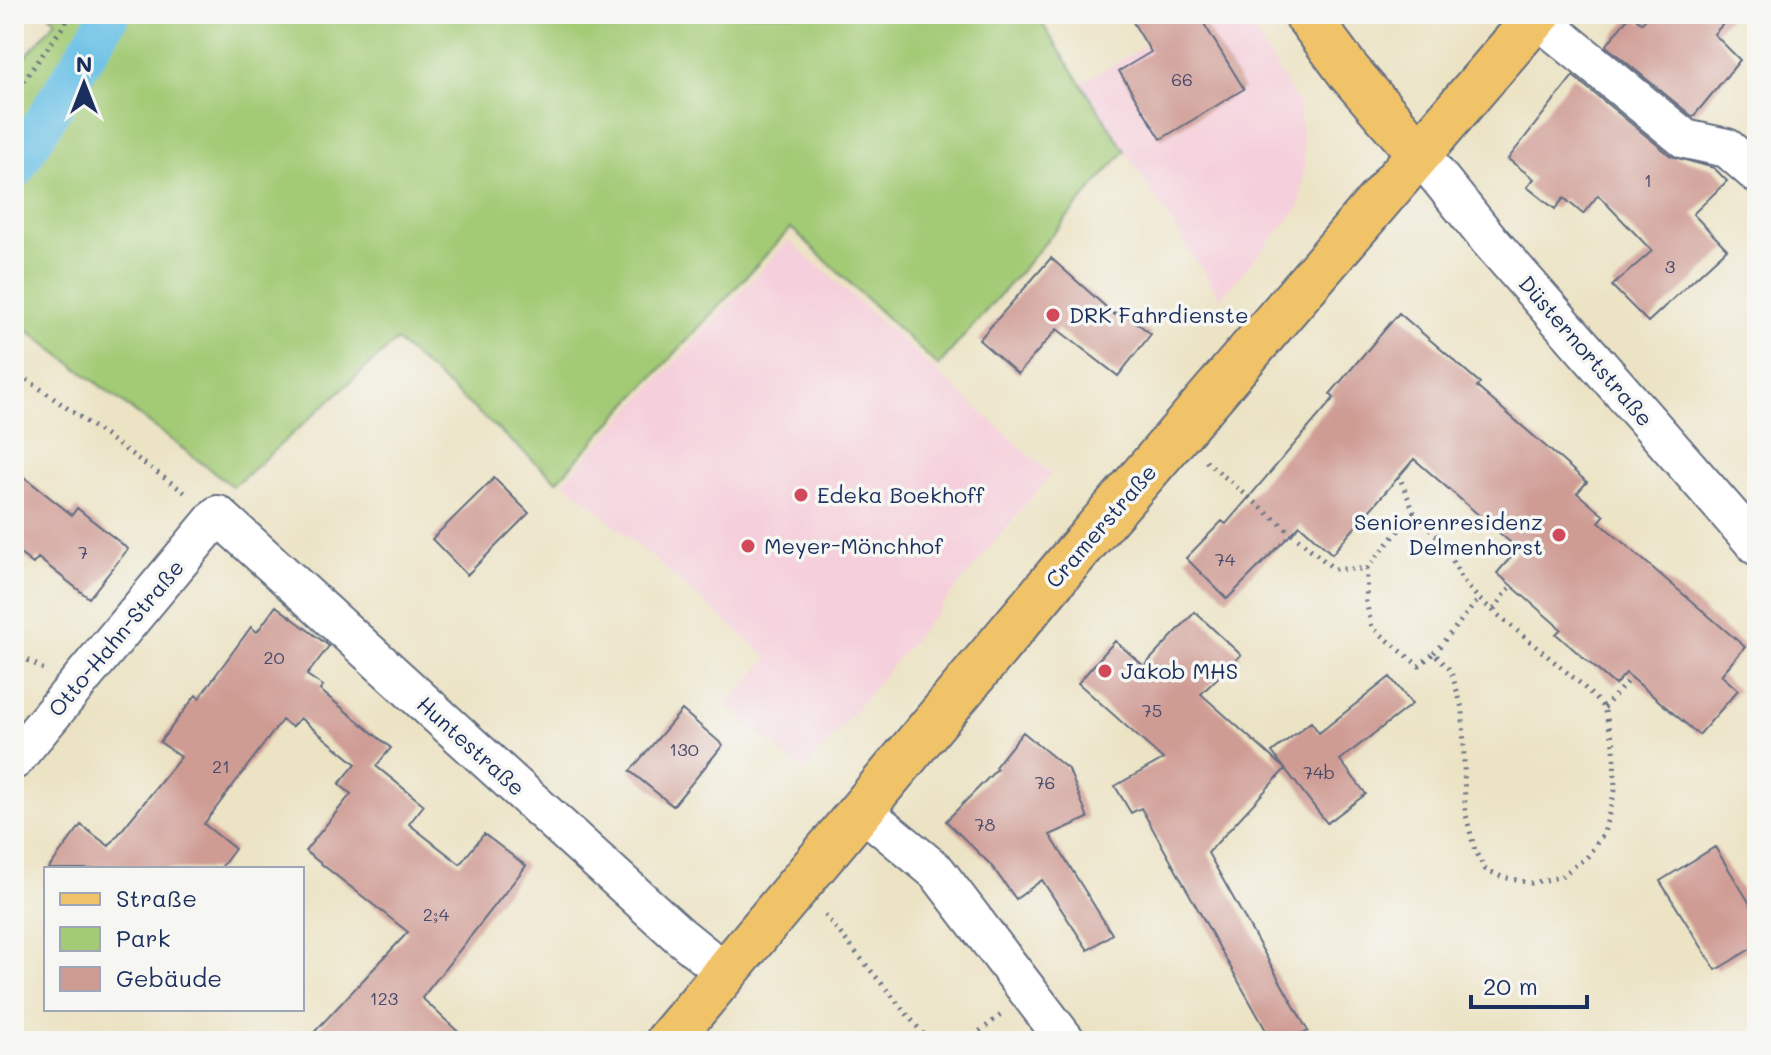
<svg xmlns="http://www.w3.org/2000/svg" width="1771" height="1055" viewBox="0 0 1771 1055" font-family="Mali,sans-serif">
<rect width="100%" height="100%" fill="#f6f6f2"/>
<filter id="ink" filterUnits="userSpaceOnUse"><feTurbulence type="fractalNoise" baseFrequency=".0125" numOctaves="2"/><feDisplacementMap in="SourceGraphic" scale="16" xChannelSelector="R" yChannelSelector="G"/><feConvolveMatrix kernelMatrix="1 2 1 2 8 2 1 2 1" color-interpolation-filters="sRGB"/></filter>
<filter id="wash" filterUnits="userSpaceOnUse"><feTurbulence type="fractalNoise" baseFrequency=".006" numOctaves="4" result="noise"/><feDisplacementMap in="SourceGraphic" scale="32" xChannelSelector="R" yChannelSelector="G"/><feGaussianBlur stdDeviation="1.8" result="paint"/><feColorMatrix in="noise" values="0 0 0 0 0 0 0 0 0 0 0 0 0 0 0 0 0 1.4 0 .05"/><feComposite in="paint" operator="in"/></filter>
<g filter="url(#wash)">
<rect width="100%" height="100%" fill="#ece3c4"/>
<!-- built -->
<path fill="#f5cfdb" d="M1201,14H1242L1249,23L1299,105L1305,164L1300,207L1220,298L1081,83Z
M789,240L1051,474L804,772L726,706L768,658L564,481Z"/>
<!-- green -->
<path fill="#a3ca74" stroke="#5f7c69" stroke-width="2" d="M49,14H1036L1125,151L938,366L791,228L557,481L396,341L233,487L14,320V70L56,21Z"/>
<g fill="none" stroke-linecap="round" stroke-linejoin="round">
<!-- canal -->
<path stroke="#68c0e6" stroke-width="40" d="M14,170L110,14"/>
</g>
<g id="blocks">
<!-- building -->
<path fill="#cf9c94" d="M1128,14H1198L1244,89L1161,139L1119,71L1151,52Z
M1631,14L1642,23L1650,14H1732L1714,34L1740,60L1693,117L1606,46Z
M1573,76L1671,156L1714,168L1727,181L1693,214L1727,249L1648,322L1612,286L1652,251L1598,195L1583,214L1564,198L1555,209L1527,187L1534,179L1508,159Z
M1051,258L1115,315L1119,309L1151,334L1118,376L1057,329L1018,374L979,340Z
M1399,313L1480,383L1477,387L1587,482L1577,493L1604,516L1599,522L1745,647L1721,675L1738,690L1699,735L1626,673L1615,685L1556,634L1561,629L1497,573L1518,549L1414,459L1332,554L1300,525L1227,599L1186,558L1222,521L1226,524L1334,398L1330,394Z
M14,469L72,515L77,508L128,549L89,598L38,558L33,564L14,549Z
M494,478L529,513L467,575L432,539Z
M276,606L329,646L307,675L323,686L320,690L391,748L376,766L424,805L409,824L460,864L484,834L526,866L422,998L468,1041H306L408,932L305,851L351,794L339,784L356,764L300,718L292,727L282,720L204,824L235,849L220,869H48L81,825L109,846L181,757L160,742L196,695L199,698L251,627L257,632Z
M1195,612L1241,655L1201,694L1285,769L1208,853L1308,1031L1290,1041H1272L1141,808L1131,813L1115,786L1163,759L1078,683L1115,641L1144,666Z
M1390,677L1412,704L1340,760L1366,794L1327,823L1272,752L1311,722L1319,733Z
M682,710L723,745L673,806L630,771Z
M1023,732L1069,770L1088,818L1050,835L1112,934L1088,950L1042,880L1016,899L990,864L946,821L997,769L995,767Z
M1715,847L1757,915V945L1716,970L1660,881Z"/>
</g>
</g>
<g filter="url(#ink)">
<use href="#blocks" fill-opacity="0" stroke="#646e82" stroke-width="2"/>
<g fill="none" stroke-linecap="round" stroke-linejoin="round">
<!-- minor casing -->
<g stroke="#646e82" stroke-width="42">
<path id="minor" d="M1536,17L1685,139L1727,148L1757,174
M1419,153L1490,241L1757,546
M14,760L218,515L679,935L726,973
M863,811L937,872L1066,1041"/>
</g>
<!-- major casing -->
<g stroke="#646e82" stroke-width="48">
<path id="major" d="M1306,14L1349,72L1419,153
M668,1041L1066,565L1539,14"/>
</g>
<!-- path -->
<path stroke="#646e82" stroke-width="5" stroke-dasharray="2 6" stroke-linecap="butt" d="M14,94L72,14
M14,370L187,494
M1206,461L1334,569H1367L1366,602L1372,627L1419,666L1434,653L1451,671L1463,711L1465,811L1475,851L1485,869L1502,877L1531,883L1560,877L1587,857L1604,833L1615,790L1614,744L1604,708L1581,684L1479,599L1463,581L1443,542L1414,512L1399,476
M1367,569L1414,512
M1494,609L1512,585
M14,652L43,669
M1434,653L1479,599
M1604,708L1631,677
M825,915L929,1041
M967,1041L1001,1015
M1481,1041L1505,1032L1517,1041"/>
<!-- minor -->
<use href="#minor" stroke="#fff" stroke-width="38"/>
<!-- major -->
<use href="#major" stroke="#f1c369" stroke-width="44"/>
</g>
</g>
<!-- markers -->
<g fill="#d1495b" stroke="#f6f6f2" stroke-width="3">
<circle cx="1053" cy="315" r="8"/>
<circle cx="801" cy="495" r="8"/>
<circle cx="1559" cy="535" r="8"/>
<circle cx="748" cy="546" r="8"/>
<circle cx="1105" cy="671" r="8"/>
</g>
<g text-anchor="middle" stroke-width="7" stroke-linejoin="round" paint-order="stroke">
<!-- number labels -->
<g font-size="18" fill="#484a6c">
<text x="1182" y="86">66</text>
<text x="1648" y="187">1</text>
<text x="1670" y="273">3</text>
<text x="83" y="559">7</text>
<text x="1225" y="566">74</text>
<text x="274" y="664">20</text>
<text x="1152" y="717">75</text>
<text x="684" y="756">130</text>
<text x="221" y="773">21</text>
<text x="1319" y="779">74b</text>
<text x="1045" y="789">76</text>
<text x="985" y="831">78</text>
<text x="436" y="921">2;4</text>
<text x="384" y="1005">123</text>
</g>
<!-- poi labels -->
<g font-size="22" fill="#1b2f5e" stroke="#f6f6f2" text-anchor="start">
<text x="1069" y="323">DRK Fahrdienste</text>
<text x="817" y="503">Edeka Boekhoff</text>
<text x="1543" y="530" text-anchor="end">Seniorenresidenz<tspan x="1543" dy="25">Delmenhorst</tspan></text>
<text x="764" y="554">Meyer-Mönchhof</text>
<text x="1121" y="679">Jakob MHS</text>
</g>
<!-- street labels -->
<g font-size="22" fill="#1b2f5e" stroke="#f6f6f2">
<text transform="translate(1586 351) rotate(49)" y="8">Düsternortstraße</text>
<text transform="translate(1101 526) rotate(-49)" y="8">Cramerstraße</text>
<text transform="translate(116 638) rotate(-50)" y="8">Otto-Hahn-Straße</text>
<text transform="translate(471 746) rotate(42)" y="8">Huntestraße</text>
</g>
</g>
<!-- margin -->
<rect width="1771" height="1055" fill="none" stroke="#f6f6f2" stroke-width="48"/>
<!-- legend -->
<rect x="44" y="867" width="260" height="144" fill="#f6f6f2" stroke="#9ea6b7" stroke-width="2"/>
<rect x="60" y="893" width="40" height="12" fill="#f1c369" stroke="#9ea6b7" stroke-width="2"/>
<text x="116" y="907" font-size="24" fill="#1b2f5e">Straße</text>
<rect x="60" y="927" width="40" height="24" fill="#a3ca74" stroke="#9ea6b7" stroke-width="2"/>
<text x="116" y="947" font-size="24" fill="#1b2f5e">Park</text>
<rect x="60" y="967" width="40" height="24" fill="#cf9c94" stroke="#9ea6b7" stroke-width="2"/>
<text x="116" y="987" font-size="24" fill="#1b2f5e">Gebäude</text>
<!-- north arrow -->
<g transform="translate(84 84)" stroke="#f6f6f2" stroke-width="6" paint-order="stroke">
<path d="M0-6L14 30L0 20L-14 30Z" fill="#1b2f5e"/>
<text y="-12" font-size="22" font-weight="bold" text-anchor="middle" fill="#1b2f5e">N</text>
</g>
<!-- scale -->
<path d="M1471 995v12h116v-12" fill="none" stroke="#1b2f5e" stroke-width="4"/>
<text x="1483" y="995" font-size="24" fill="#1b2f5e" stroke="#f6f6f2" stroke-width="6" paint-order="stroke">20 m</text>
</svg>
